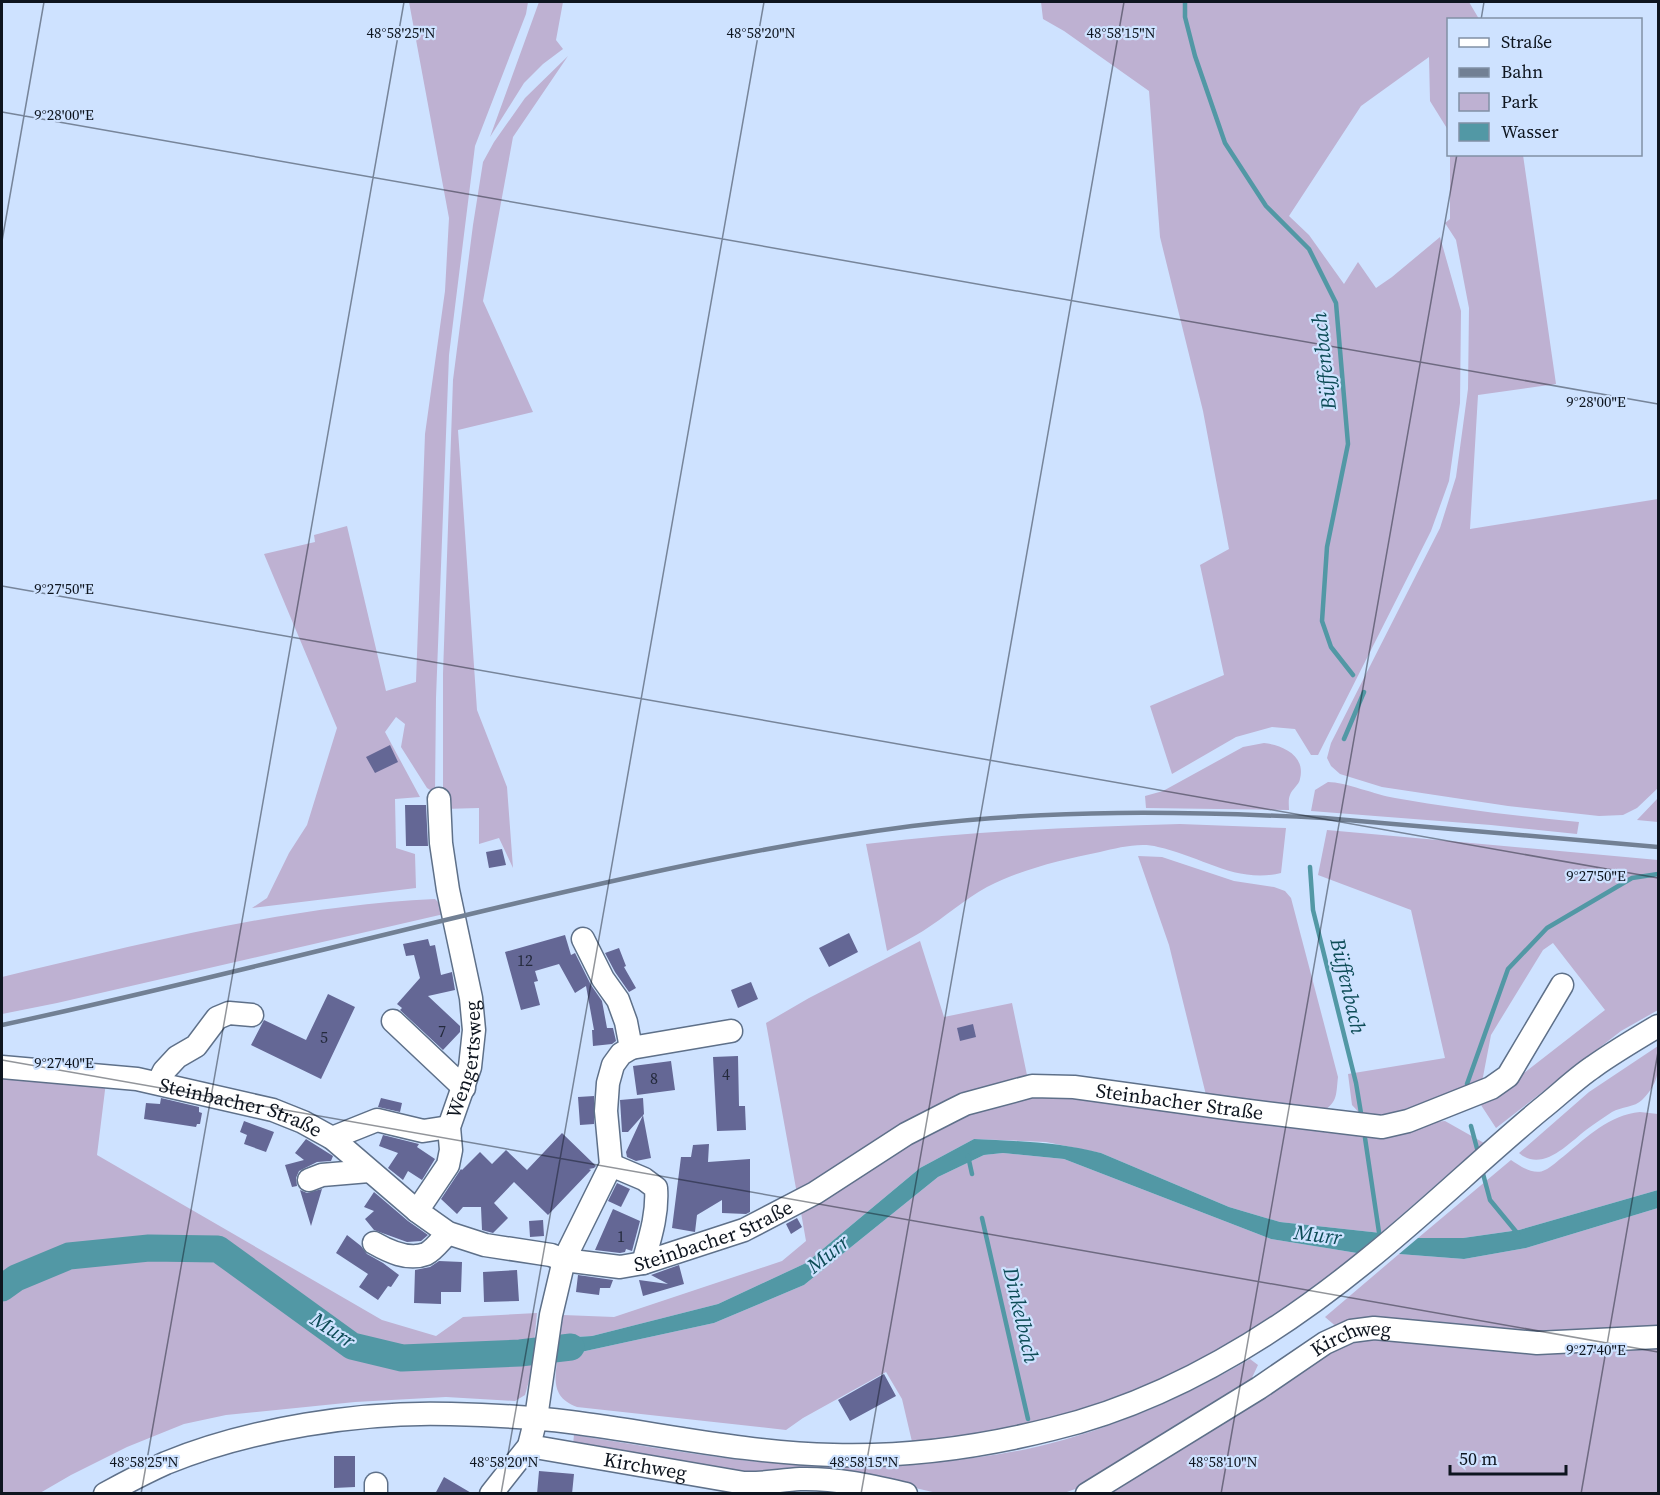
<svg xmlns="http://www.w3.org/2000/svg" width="1660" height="1495" viewBox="0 0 1660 1495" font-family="'Source Serif 4',serif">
<rect width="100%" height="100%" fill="#cee2ff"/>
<!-- green -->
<path fill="#beb1d2" d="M409,2H528L526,14L475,146L449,355L436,698L435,793L427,788L401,747L405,724L396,717L385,732L420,797L395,799L396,848L415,854L416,888L252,908L267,898L289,853L307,825L337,728L264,554L315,542L314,535L347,526L386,691L416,682L425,434L445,291L449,218Z
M539,2H563L556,40L563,49L543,64L524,83L490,137Z
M1041,2H1469L1479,19L1448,20V130L1430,101L1429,57L1361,106L1289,216L1309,235L1344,284L1358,262L1376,288L1392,277L1440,237L1461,311L1460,403L1449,481L1431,531L1318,755H1311L1295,729L1272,727L1236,737L1172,774L1150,706L1224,675L1200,565L1229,549L1203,411L1160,237L1149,91L1064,31L1043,19Z
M568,56L513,137L483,301L533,412L458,430L477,710L507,787L513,868L499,838L479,844V808L443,809V674L453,380L473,225L483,162L494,142L525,98Z
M1450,155H1523L1556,384L1478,395L1470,529L1658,499V788L1637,808L1623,815L1599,816L1508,806L1382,787L1340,774L1331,766L1327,758L1331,743L1440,528L1456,477L1468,389L1469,308L1456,240L1445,223L1450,219Z
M1264,743C1282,745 1306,755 1300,779C1299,785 1292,789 1290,795C1288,799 1289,806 1289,810L1146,808L1145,796L1163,791L1243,747Z
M1328,782C1345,782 1376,795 1395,798C1456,809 1518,816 1579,822L1577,834L1491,825L1311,811L1315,790Z
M1658,798V822L1637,820Z
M1180,824L1286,828L1281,873C1236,884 1201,856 1158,847C1140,842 1118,848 1100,852C1061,860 1022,869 987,887C965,899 945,917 923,931C912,938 899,944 887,951L866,844C970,831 1075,827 1180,824Z
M1327,830L1658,860V1010L1621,1031L1496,1128L1479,1102L1501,1091L1605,1010L1553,943L1543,950L1491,1035L1482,1082L1386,1119L1366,1120L1352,1105L1348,1074L1445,1058L1411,910L1318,875Z
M1138,856L1162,857L1234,881L1274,887L1285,891L1291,898L1338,1077C1336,1094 1338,1102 1323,1111L1207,1099L1169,945Z
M435,899L442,906L444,914L57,1003L2,1014V977C145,943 287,906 435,899Z
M920,941L944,1017L1012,1003L1028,1080L797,1194L766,1023L809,998Z
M1658,1046C1659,1069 1660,1082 1642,1100C1635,1107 1621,1107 1612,1112C1603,1118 1594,1124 1586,1130C1568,1144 1542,1173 1519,1153L1589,1092Z
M2,1075L106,1082L97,1155L382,1320L436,1336L463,1317L537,1313L531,1374L525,1395L515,1401L446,1397L355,1402L226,1415L184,1424L127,1447L71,1475L40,1493H2Z
M1041,1094L1391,1136L1434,1122L1445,1121L1484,1143L1381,1233L1280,1222L1229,1207L1101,1153L1046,1142L974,1139L920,1168L806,1263L718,1304L592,1336L560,1338L563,1315L614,1317L782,1261L806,1241L800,1207L965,1110Z
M1640,1112L1658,1114V1190L1519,1230L1463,1238H1418L1511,1160C1520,1166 1534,1176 1545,1170C1552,1167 1558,1160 1564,1156C1587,1137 1609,1115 1640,1112Z
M1003,1153L1064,1159L1271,1239L1357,1253L1319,1287L1245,1336L1169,1379L1045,1423L913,1446L902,1399L886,1372L803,1418L786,1430L577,1407C552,1398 554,1380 558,1357L714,1323L804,1285L938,1177L984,1155Z
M1658,1208V1332L1544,1338L1339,1329L1325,1317L1399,1254L1464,1259L1526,1248Z
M1368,1332L1658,1343V1493L1097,1494L1312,1356Z
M1250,1359L1258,1365L1249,1384L1098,1481L1064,1493H937L850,1473L717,1471L573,1444L574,1435C627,1443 679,1452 732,1459C825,1470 944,1468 1036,1447C1112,1429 1183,1398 1250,1359Z"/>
<!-- water -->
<path fill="#5298a5" d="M974,1139C1017,1141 1059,1142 1101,1153L1229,1207L1280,1222L1381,1233L1357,1253L1271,1239L1064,1159L1003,1153L984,1155L938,1177L804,1285L714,1323L558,1357L560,1338L592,1336L718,1304L806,1263L920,1168Z
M1658,1190V1208L1526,1248L1464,1259L1399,1254L1418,1238H1463L1519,1230Z"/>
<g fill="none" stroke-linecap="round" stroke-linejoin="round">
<!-- stream -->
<path stroke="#5298a5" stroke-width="4.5" d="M1185,2V17L1195,56L1225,143L1266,206L1309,249L1336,303L1348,444L1327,547L1322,621L1331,647L1353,675
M1344,739L1364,692
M1310,867L1313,910L1356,1083L1361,1113
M1467,1084L1508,969L1547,928L1632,878L1658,874
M1471,1126L1479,1156
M1365,1138L1380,1239
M968,1156L972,1174
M1482,1170L1490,1200L1518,1234
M982,1218L1028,1419"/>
<!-- river -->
<path stroke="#5298a5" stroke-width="27" d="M2,1288L16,1278L69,1256L149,1248L218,1249L352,1346L402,1358L520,1353L571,1347"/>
</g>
<!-- building -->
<path fill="#646795" d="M390,745L398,762L375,773L366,757Z
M405,805H426L428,846H406Z
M502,849L506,865L489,868L486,852Z
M849,933L858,952L829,967L819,948Z
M565,935L571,955L575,953L591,985L602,1001L607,1028H613L616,1041L612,1044L593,1046L592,1030H594L586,986L575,993L559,964L535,971L538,981L534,982L540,1005L521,1010L505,952Z
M428,939L430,946L435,945L441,975L452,972L455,990L428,996L460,1026V1032L443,1050L400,1010L402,1008L397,1004L420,978L414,955L406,956L403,944Z
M619,948L626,966L624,967L636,988L629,992L615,972L605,953Z
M751,982L758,999L738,1008L731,990Z
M328,994L355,1007L321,1079L251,1045L264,1020L306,1040Z
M973,1024L976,1037L960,1041L957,1028Z
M738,1056L739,1106H745L746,1130L717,1131L713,1057Z
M671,1061L675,1090L637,1095L633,1066Z
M594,1096V1124L580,1125L578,1097Z
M161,1098L199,1107V1112L202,1113L200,1124H197L196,1127L144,1119L146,1103L160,1104Z
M381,1098L402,1103L400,1112L378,1107Z
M643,1098L644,1114L628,1132H622L620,1100Z
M643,1115L651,1158L636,1161L627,1157L626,1152Z
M244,1121L274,1132L266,1152L244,1144L247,1135L240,1132Z
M562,1133L596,1166L594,1168L589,1169L591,1170L548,1215L514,1182L494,1203L508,1218L493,1233L482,1230L481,1207H463L457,1214L441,1199L461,1169L462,1170L480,1152L492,1164L506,1150L527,1170Z
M383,1135L419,1144L417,1147L435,1159L422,1180L408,1171L403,1180L388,1168L398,1153L379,1146Z
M306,1139L333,1156L331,1161L317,1162L299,1171L296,1178L297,1186L292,1187L285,1165L304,1160L295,1153Z
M709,1144L708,1162L750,1159V1212L746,1214L722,1213V1200L697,1215L695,1232L672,1228L681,1157H691L693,1145Z
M617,1183L630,1189L621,1207L608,1201Z
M322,1189L311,1226L300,1190L307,1193Z
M374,1192L408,1221L428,1235L421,1241L407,1242L374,1230L365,1219L374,1211L364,1207Z
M613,1209L640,1221L632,1251L626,1249L625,1252L620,1253L595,1250Z
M797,1218L802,1227L791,1234L786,1224Z
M543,1220L544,1236L530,1237L529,1221Z
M347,1235L361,1246L367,1254L383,1263L399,1275L391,1287L388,1286L378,1300L359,1287L368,1274L336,1253Z
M439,1261L462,1262L461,1292H441V1304L414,1303L415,1270L430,1267Z
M679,1265L684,1284L643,1296L639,1280L668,1284L651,1275Z
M517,1270L519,1301L484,1302L483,1272Z
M578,1275L613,1280L610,1288H600L599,1295L576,1292Z
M884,1374L896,1396L850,1421L838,1400Z
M334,1456H355V1487L334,1488Z
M539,1471L574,1474L572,1494H537Z
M444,1477L473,1494H435Z"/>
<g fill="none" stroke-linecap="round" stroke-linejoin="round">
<!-- minor casing -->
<g stroke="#5e7089" stroke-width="25">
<g id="minor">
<path d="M393,1021L464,1088"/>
<path d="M631,1048L731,1031"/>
<path id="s1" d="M2,1067L137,1079L273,1110L303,1122L332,1138L417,1211L448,1233L485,1245L551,1255L564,1260L620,1267L643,1263L744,1230L815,1193L906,1134L951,1111L965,1104L1032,1086L1074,1087L1241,1110L1382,1127L1408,1121L1491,1088L1508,1076L1562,985"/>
<path d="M158,1083L164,1071L177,1057L196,1046L217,1018L229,1013L252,1015"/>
<path d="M332,1138L377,1120L423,1131L449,1127"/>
<path d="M611,1165L644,1179L656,1188C658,1214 650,1238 643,1263"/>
<path d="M309,1180L322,1175L369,1171"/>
<path id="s2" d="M417,1211L448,1165L451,1150L449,1127L470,1067L474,1030L471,998L448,890L441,843L439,799"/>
<path d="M374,1243C388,1251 408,1261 426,1254C434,1250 441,1240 448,1233"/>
<path id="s3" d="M529,1446L744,1483C763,1484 781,1480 800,1479C837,1478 871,1486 906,1494"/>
<path d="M105,1494C125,1483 146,1472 166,1463C249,1429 361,1411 451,1414C490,1415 531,1417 570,1422C657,1433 744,1453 833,1455C906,1457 981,1447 1052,1429C1169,1401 1274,1336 1366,1261C1426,1213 1481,1159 1540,1110C1558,1096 1575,1079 1593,1067C1614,1052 1636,1039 1658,1026"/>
<path d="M376,1494V1484"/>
<path d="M491,1494L529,1446L536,1418L551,1315L564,1260L611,1165L606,1111L608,1083L613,1065L621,1054L631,1048L626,1022L618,1000L603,979L583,939"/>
<path id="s4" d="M1087,1494L1259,1388L1325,1343L1351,1331L1374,1328L1537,1343L1658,1337"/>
</g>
</g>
<!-- minor -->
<use href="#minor" stroke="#fff" stroke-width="22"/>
<!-- rail -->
<path stroke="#728094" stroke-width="4.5" d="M2,1025C184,986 365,938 547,896C668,868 789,842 912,826C1048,809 1187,811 1324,818L1658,847"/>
</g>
<!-- ticks -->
<path fill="none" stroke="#0e151f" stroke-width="1.5" stroke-opacity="0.45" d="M1481,20L1484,2M2,112L1658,404M2,241L44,2M2,586L1658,878M2,1060L1658,1352M141,1494L404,2M501,1494L764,2M861,1494L1124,2M1221,1494L1457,154M1581,1494L1658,1052"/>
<g text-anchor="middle" stroke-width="4.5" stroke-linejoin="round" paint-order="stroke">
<!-- number labels -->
<g font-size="16" fill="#242a3c">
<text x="525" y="966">12</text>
<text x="442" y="1037">7</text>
<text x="324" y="1043">5</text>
<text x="726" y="1080">4</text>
<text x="654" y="1084">8</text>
<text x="621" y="1242">1</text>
</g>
<!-- street labels -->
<g font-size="20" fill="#0e151f" stroke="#cee2ff">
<text dy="7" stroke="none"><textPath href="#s2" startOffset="164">Wengertsweg</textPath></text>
<text dy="7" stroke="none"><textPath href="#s1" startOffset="1269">Steinbacher Straße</textPath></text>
<text dy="7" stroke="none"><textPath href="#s1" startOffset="243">Steinbacher Straße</textPath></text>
<text dy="7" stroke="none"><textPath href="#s1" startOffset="765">Steinbacher Straße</textPath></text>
<text dy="7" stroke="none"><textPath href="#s4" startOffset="309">Kirchweg</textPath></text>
<text dy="7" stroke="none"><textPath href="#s3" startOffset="118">Kirchweg</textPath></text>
</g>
<!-- water labels -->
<g font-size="21" font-style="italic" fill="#0d4c57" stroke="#cee2ff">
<text transform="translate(1324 361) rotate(-96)" y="7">Büffenbach</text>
<text transform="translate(1348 986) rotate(77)" y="7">Büffenbach</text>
<text transform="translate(1318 1235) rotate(7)" y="7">Murr</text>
<text transform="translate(828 1254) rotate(-39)" y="7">Murr</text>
<text transform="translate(1021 1315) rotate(77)" y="7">Dinkelbach</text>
<text transform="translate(333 1330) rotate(33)" y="7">Murr</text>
</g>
</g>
<g font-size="15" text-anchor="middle" fill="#0e151f" stroke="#cee2ff" stroke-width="4.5" stroke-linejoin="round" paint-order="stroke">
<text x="401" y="38">48°58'25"N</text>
<text x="761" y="38">48°58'20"N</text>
<text x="1121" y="38">48°58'15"N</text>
<text x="64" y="120">9°28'00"E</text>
<text x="1596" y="407">9°28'00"E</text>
<text x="64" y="594">9°27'50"E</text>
<text x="1596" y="881">9°27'50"E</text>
<text x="64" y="1068">9°27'40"E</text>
<text x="1596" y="1355">9°27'40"E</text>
<text x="144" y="1467">48°58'25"N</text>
<text x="504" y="1467">48°58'20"N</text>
<text x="864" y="1467">48°58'15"N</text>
<text x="1223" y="1467">48°58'10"N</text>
</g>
<!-- border -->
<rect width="1660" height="1495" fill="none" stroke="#0e151f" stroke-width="6"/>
<!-- legend -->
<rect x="1447" y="18" width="195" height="138" fill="#cee2ff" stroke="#8190a5" stroke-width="1.5"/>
<rect x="1459" y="38" width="30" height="9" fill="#ffffff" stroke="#8190a5" stroke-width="1.5"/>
<text x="1501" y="48" font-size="18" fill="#0e151f">Straße</text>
<rect x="1459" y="68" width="30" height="9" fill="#728094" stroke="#8190a5" stroke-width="1.5"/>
<text x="1501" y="78" font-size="18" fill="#0e151f">Bahn</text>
<rect x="1459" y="93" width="30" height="18" fill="#beb1d2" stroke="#8190a5" stroke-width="1.5"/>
<text x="1501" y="108" font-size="18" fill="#0e151f">Park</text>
<rect x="1459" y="123" width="30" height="18" fill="#5298a5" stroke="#8190a5" stroke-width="1.5"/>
<text x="1501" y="138" font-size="18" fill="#0e151f">Wasser</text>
<!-- scale -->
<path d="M1450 1465v9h116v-9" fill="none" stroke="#0e151f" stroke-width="3"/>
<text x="1459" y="1465" font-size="18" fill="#0e151f" stroke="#cee2ff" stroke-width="4.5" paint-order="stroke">50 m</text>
</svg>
